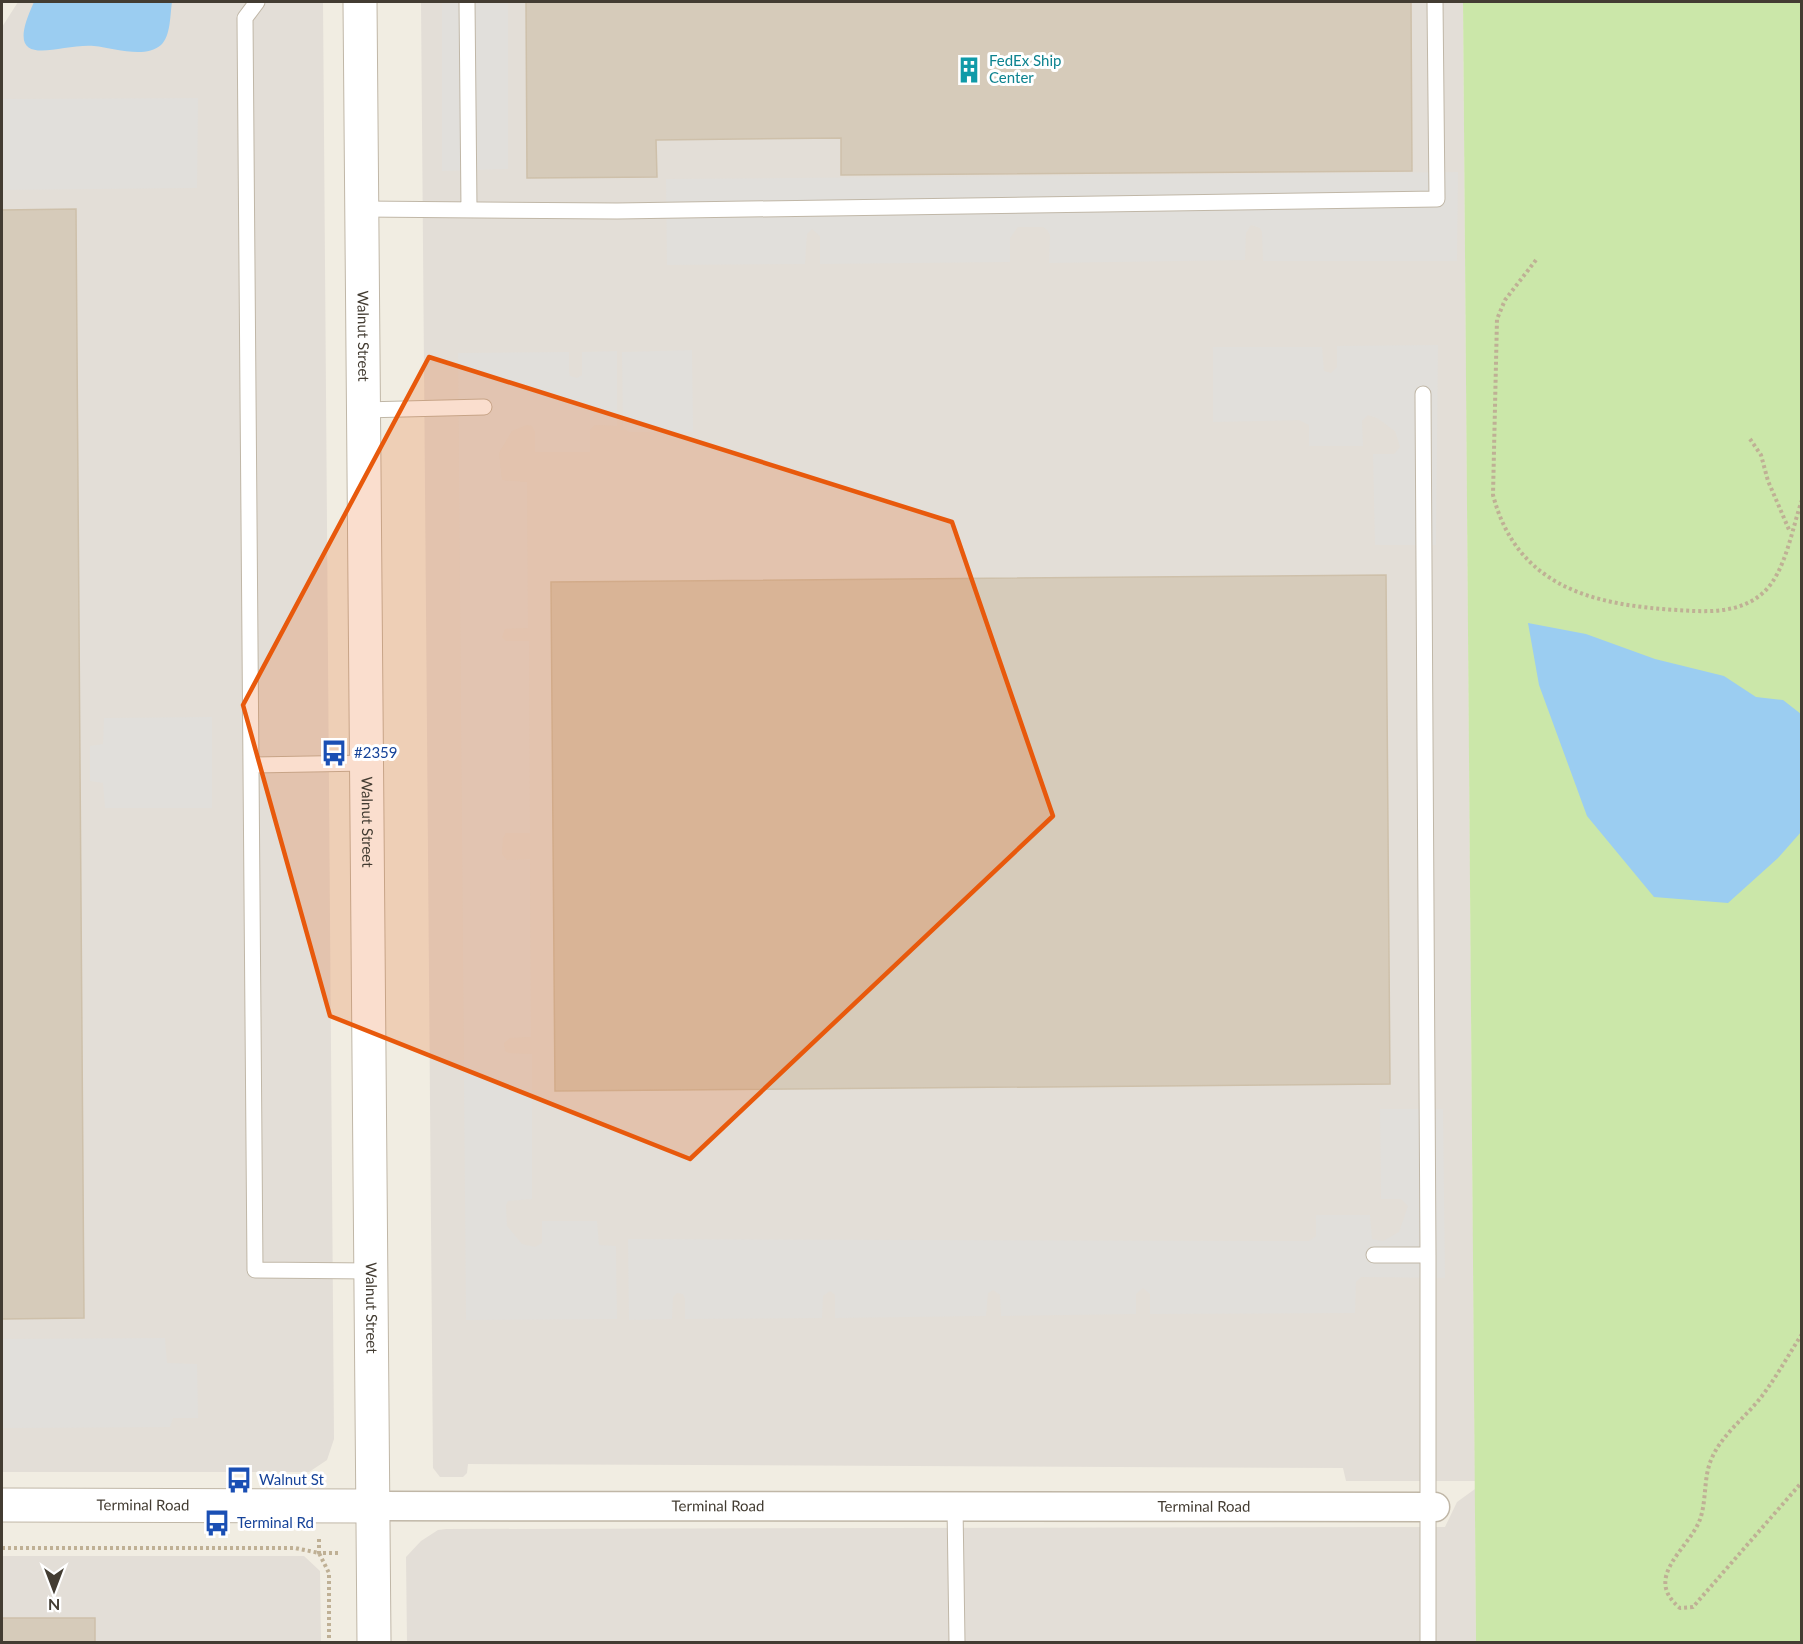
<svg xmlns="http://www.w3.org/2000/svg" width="1803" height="1644" viewBox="0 0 1803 1644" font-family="Lato,sans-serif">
<rect width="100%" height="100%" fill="#f1ede2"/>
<!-- industrial -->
<path fill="#e3ded7" d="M18,2H323L334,1439L327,1460L309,1472H2V27Z
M421,2H1463L1475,1481H1346L1343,1468L468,1464L467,1473L463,1477H440L433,1468Z
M1475,1489L1476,1642H407L406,1557L421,1541L438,1530L446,1529L1445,1527L1457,1502Z
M2,1556H304L320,1571L321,1642H2Z"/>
<!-- green -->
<path fill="#cbe7a9" d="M1463,2H1801V1642H1476Z"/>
<!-- parking -->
<path fill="#e1dfdb" d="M442,2H508V169L442,171Z
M198,98L197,188L2,190V99Z
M1458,172L1457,261H1263L1262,232L1260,228L1251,225L1246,233L1245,260L1049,263L1050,235L1047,230L1043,227H1018L1010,238V262L820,264V236L812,229L807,234L805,264L667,265L666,179Z
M1438,345L1436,545H1375L1373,454H1394L1400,447L1395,431L1377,418L1368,415L1362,421L1363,446H1309V425L1299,420L1213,422V347H1322L1324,371L1331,373L1337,367V346Z
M692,350L693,432H629L623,428L622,352Z
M617,351V426L595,425L590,430V452H535V432L532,426L527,425L512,431L499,453L502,480L527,482L528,628L505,629L502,637L506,641H529L530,833H506L503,838L502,854L507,860L530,859L531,1037L510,1038L504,1043L505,1051L509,1053L532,1054V1199L508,1201L506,1205L507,1226L522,1244L535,1247L542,1243V1221H597L599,1245L616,1246L617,1319L466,1320L458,353L569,352V372L570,376L577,378L582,375V352Z
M212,717V808H105L103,783L90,781V746L103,744L104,718Z
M1380,1109H1443L1445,1278L1361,1277L1356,1282L1355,1313L1150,1314V1294L1143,1288L1136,1294V1314L1001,1316L1000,1295L993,1290L988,1293L986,1316L835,1318V1295L830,1291L823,1296L822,1318L685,1319V1299L683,1294L677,1293L673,1297L672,1319L629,1320L628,1239L1309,1241L1316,1236V1215H1370L1372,1239L1383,1241L1399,1232L1408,1206L1401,1199H1381Z
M165,1338L167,1363L197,1364L198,1418H173L170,1427L2,1428V1339Z"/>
<!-- water -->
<path fill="#9bcdf1" d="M34,2H172C170,14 171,36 161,45C145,59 114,48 94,46C57,43 0,75 34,2Z
M1528,623L1586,634L1655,659L1724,676L1756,697L1783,700L1801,714V832L1778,858L1728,903L1654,897L1587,816L1539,685Z"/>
<!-- building -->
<path fill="#d6cbba" stroke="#cec0aa" stroke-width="1.5" d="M526,2H1411L1412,171L841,175V138L656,140L657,177L527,178Z
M76,209L84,1318L2,1319V210Z
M1386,575L1390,1084L555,1091L551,582Z
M2,1618H95V1642H2Z"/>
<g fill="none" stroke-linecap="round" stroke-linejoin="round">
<!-- service casing -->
<g stroke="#c0b7a7" stroke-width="17">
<path id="service" d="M257,2L245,18L255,1270L371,1271
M467,2L469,209
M362,209L617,211L1437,199L1435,2
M364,410L484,407
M251,765L367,763
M1374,1255H1428L1423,394
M1428,1255V1642
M955,1506L957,1642"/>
</g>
<!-- minor casing -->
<g stroke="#c0b7a7" stroke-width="31">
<g id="minor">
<path id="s1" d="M373,1506L1435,1507"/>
</g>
</g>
<!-- tertiary casing -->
<g stroke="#c0b7a7" stroke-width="35">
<g id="tertiary">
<path id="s2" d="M360,2L374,1642"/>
<path id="s3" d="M2,1505L373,1506"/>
</g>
</g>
<!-- path -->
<path stroke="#bfb095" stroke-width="4" stroke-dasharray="3 3" stroke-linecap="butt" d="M1536,260L1505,300L1497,319L1493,495C1517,587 1593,605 1677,610C1707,612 1740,614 1764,592C1786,571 1792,528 1802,500
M1750,439L1761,455L1768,481L1790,532
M1802,1334C1789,1354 1777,1376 1762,1396C1746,1417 1721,1435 1711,1460C1703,1479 1707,1503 1699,1522C1686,1551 1643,1578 1680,1608L1693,1607L1802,1482
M319,1539V1553H340
M2,1548H295L319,1553L329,1573V1642"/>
<!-- service -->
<use href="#service" stroke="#fff" stroke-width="15"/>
<!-- minor -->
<use href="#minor" stroke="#fff" stroke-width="28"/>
<!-- tertiary -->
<use href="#tertiary" stroke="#fff" stroke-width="33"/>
</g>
<!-- marked area -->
<path fill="#e8590c" fill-opacity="0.2" stroke="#e8590c" stroke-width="4.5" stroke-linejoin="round" d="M429,357L952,522L1053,816L690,1159L330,1016L243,705Z"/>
<!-- icons -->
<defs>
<g id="building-bare" transform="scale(2.07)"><path d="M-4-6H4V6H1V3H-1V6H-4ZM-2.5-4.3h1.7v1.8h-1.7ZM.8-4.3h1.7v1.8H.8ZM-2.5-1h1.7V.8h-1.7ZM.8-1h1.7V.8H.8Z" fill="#0f9aa8" stroke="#fff" stroke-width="2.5" paint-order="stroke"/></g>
<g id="bus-bare" transform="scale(2.07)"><path d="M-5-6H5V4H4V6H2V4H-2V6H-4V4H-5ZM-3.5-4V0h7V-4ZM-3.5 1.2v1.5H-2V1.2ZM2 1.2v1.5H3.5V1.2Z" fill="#1a4fb4" stroke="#fff" stroke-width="2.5" paint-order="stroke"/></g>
</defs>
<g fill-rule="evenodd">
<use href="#building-bare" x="969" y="70"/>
<use href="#bus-bare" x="334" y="753"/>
<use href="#bus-bare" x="239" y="1480"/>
<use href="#bus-bare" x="217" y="1523"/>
</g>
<g text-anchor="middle" stroke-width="6" stroke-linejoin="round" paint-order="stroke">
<!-- culture labels -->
<g font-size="15" fill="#0d838f" stroke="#fff" text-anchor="start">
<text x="989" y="66">FedEx Ship<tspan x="989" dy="17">Center</tspan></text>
</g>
<!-- street labels -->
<g font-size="15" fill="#433c32" stroke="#fff">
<text dy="5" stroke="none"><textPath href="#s2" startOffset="334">Walnut Street</textPath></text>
<text dy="5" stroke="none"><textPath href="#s2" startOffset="820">Walnut Street</textPath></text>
<text dy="5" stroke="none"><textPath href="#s2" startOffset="1306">Walnut Street</textPath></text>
<text dy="5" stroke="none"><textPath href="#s3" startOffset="141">Terminal Road</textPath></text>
<text dy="5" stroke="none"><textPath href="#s1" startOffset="345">Terminal Road</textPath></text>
<text dy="5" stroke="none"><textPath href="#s1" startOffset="831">Terminal Road</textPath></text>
</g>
<!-- transit labels -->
<g font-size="15" fill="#164399" stroke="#fff" text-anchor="start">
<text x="354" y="758">#2359</text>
<text x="259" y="1485">Walnut St</text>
<text x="237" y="1528">Terminal Rd</text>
</g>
</g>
<!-- border -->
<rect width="1803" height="1644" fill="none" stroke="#433c32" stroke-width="6"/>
<!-- north arrow -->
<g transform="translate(54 1590) rotate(180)" stroke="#ffffff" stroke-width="4.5" paint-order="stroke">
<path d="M0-4.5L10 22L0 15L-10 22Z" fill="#433c32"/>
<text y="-9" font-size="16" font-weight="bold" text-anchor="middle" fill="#433c32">N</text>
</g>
</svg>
